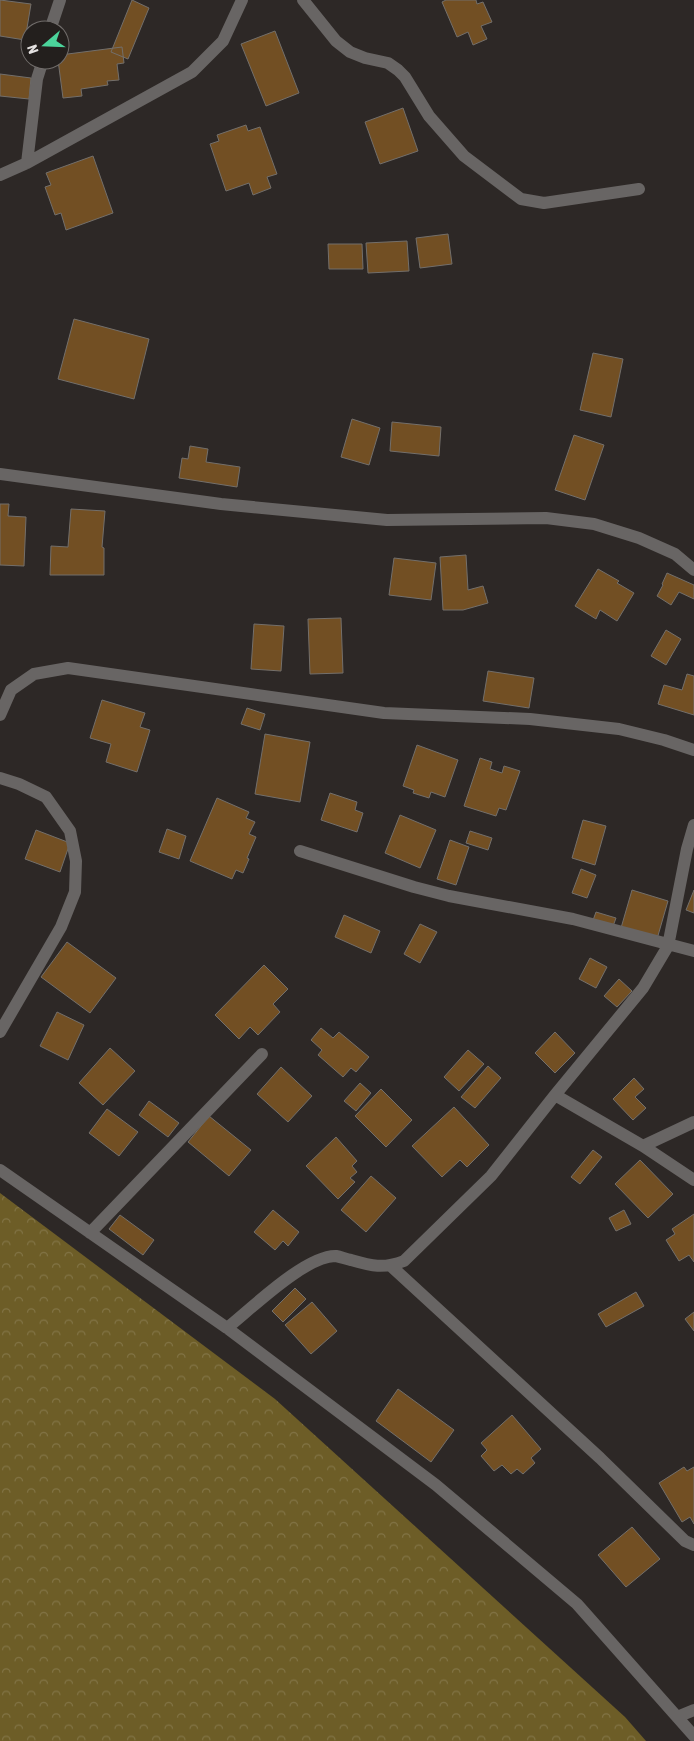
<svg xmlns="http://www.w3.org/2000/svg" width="694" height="1741" viewBox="0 0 694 1741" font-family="'Asap Condensed',sans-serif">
<defs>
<pattern id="forest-crowns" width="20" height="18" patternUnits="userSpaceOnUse" patternTransform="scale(1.25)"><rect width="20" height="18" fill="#6d5d27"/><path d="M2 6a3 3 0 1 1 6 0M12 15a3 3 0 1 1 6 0" fill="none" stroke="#827446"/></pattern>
</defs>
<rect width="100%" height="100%" fill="#2d2826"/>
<!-- forest -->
<path fill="url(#forest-crowns)" d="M0,1193L275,1399L625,1717L646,1741H0Z"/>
<!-- building -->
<path fill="#724f23" stroke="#736f6b" d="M0,0L31,4L25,40L0,36Z
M132,0L149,8L128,59L111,52Z
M446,0H476L477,4L483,2L492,22L481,26L487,39L473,45L468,32L457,37L442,2Z
M275,31L299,93L266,106L241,44Z
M122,47L124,63L117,64L119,80L107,81L108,85L81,89L82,96L63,98L58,60H60V55Z
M0,74L31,78L29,99L0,96Z
M403,108L418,151L380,164L365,122Z
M246,125L248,131L260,127L277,174L267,177L271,188L253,195L249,183L226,191L210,144L219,141L217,135Z
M93,156L113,213L66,230L61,213L55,215L45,187L51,185L46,173Z
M448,234L452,264L420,268L416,238Z
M407,241L409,271L368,273L366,243Z
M328,244H362L363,269H329Z
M74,319L149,339L134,399L58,379Z
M593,353L623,359L611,417L580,410Z
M352,419L380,428L369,465L341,457Z
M392,422L441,427L439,456L390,451Z
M574,435L604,445L585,500L555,490Z
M190,446L208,449L206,462L240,467L237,487L179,478L182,458L188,459Z
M0,504H9L8,516L26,517L24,566L0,565Z
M71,509L105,511L102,547L104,548V575H50L51,546L68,547Z
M466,555L468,590L483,586L488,603L463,610H443L440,557Z
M394,558L436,563L431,600L389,595Z
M598,569L619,581L617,583L634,593L617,621L600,610L596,619L575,606Z
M667,573L694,585V599L679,592L671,605L657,596L663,585L662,584Z
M341,618L343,673L310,674L308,619Z
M254,624L284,626L281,671L251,669Z
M666,630L681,639L666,665L651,656Z
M488,671L534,678L529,708L483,701Z
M687,674L694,676V715L658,704L664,685L682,690Z
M102,700L145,713L140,727L150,730L137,772L106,762L111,744L90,738Z
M247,708L265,714L260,730L241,724Z
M265,734L310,742L300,802L255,794Z
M417,745L458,760L445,797L431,792L429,798L413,793L414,790L403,786Z
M480,758L492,762L490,769L502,773L504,766L520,771L506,810L499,808L496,816L464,806Z
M330,793L357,802L355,810L363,813L357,832L321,820Z
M217,798L249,812L246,818L255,822L249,834L256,837L247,858L249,859L243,873L236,870L232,879L190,861Z
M400,815L436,830L420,868L385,853Z
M583,820L606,826L595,865L572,858Z
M167,829L186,836L179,859L159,852Z
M36,830L70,843L60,872L25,859Z
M470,831L492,838L488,850L466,843Z
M450,840L469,847L456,885L437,879Z
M581,869L596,875L587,898L572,893Z
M632,890L668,901L657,939L621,928Z
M694,890V913L686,910Z
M596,912L616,918L612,929L592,923Z
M344,915L380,931L371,953L335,937Z
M420,924L437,932L420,963L404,954Z
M67,942L116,978L90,1013L41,977Z
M590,958L607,967L596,988L579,979Z
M264,965L288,989L273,1004L280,1012L258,1035L250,1027L239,1039L215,1015Z
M619,979L632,991L617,1007L604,996Z
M57,1012L84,1025L68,1060L40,1046Z
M321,1028L333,1038L339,1032L369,1057L356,1072L351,1068L343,1077L318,1055L322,1050L311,1040Z
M555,1032L575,1053L555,1073L535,1053Z
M110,1048L135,1071L103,1105L79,1083Z
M468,1050L484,1064L459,1091L444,1077Z
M488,1066L501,1078L475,1108L461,1097Z
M281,1067L312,1096L288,1122L257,1094Z
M634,1078L644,1089L635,1097L646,1108L633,1120L613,1099Z
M360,1083L371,1093L356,1111L344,1101Z
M381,1089L412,1120L386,1147L355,1116Z
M149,1101L179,1123L168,1137L139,1115Z
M454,1107L489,1145L467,1167L460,1160L442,1177L412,1146Z
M107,1109L138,1132L119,1156L89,1133Z
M209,1116L251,1150L229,1176L188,1142Z
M336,1137L357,1161L352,1166L357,1172L350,1178L355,1182L338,1199L306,1166Z
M593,1150L602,1157L580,1184L571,1177Z
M640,1160L673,1194L648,1218L615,1184Z
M371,1176L396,1198L366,1232L341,1210Z
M273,1210L299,1232L288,1246L283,1241L275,1250L254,1232Z
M624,1210L631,1224L616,1231L609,1218Z
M694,1214V1262L689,1255L679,1261L666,1240L675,1234L672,1229Z
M120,1215L154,1240L143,1255L109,1229Z
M295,1288L306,1299L283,1322L272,1311Z
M636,1292L644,1306L606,1327L598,1314Z
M312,1302L337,1331L311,1354L285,1325Z
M694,1312V1331L685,1319Z
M398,1389L454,1430L431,1462L376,1421Z
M512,1415L541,1449L531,1458L535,1463L523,1474L517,1469L511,1474L502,1465L494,1471L481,1456L487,1450L481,1443Z
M684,1467L687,1471L694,1467V1524L690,1517L682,1522L659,1483Z
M632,1527L660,1559L626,1587L598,1555Z"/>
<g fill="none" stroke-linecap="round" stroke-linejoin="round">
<!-- minor -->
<path stroke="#686564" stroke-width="12" d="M303,0L336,41L350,52L365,58L388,63L398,70L405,77L429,116L464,156L521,199L544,203L639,189
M50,30L60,0
M27,163L37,79L43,60
M0,175L27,163L192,72L223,41L242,0
M0,474L221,504L387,520L546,518L594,524L639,538L675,554L694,570
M0,715L11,690L34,674L68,668L384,713L530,719L619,729L664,740L694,750
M0,778L19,784L46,797L70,831L76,861L75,892L61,927L0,1032
M300,851L414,887L449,896L573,919L694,951
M555,1095L643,1146L694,1180
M643,1146L694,1122
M0,1170L227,1328L436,1485L577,1604L694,1736
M90,1233L262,1054
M391,1266L600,1458L685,1541L694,1545
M227,1328C251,1309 306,1255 336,1256C341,1257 346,1259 351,1260C372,1266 383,1269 404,1261L491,1176L555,1095L643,988L668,946L687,849L694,825
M677,1717L694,1710"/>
</g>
<!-- north arrow -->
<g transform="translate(45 45) rotate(251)"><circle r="24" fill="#231f1d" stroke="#716d6b"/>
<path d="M0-4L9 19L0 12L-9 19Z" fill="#4bd49b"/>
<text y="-8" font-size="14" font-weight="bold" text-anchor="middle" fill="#e5e2e1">N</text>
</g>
</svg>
